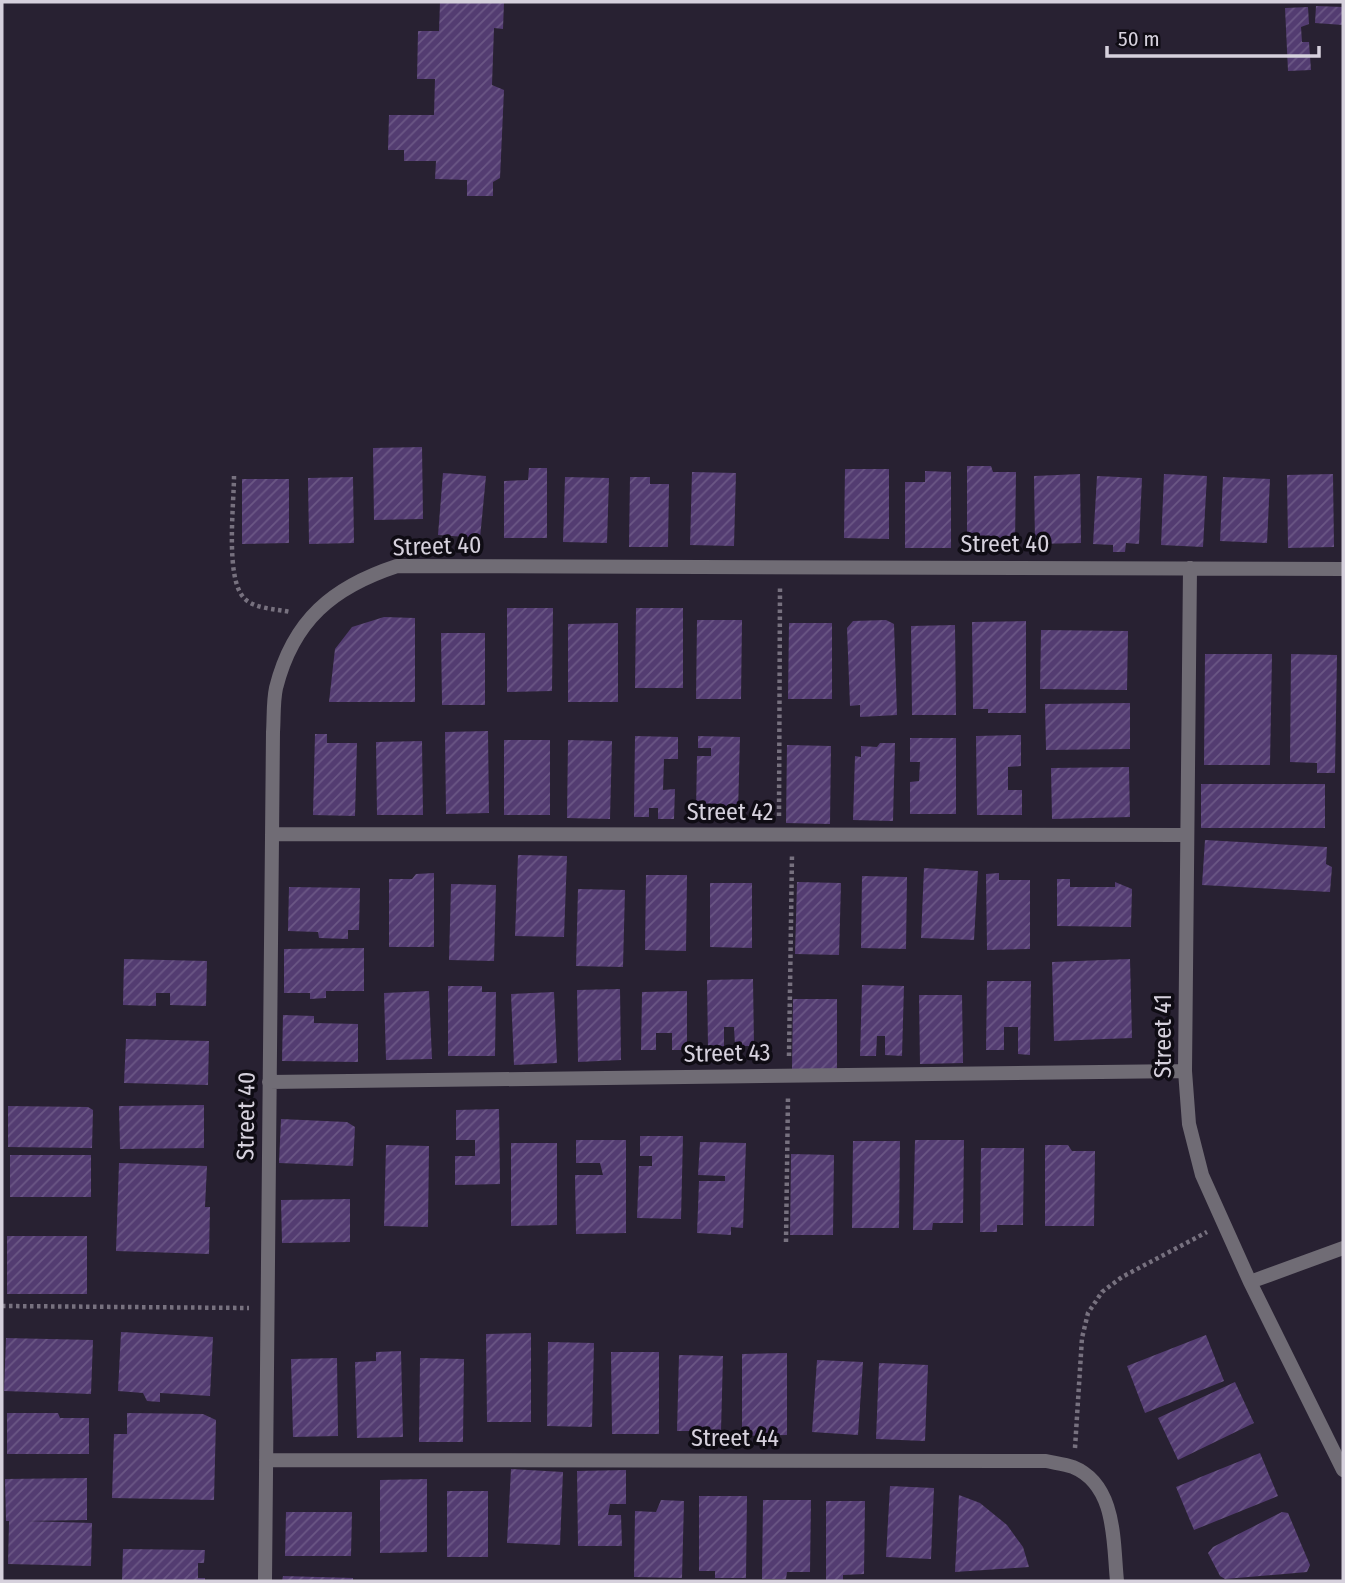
<svg xmlns="http://www.w3.org/2000/svg" width="1345" height="1583" viewBox="0 0 1345 1583" font-family="'Fira Sans Condensed',sans-serif">
<defs>
<pattern id="building-hatch" width="6" height="6" patternUnits="userSpaceOnUse" patternTransform="scale(1.75)"><rect width="6" height="6" fill="#533c71"/><path d="M-1 1l2-2M0 6l6-6M5 7l2-2" fill="none" stroke="#6b5785"/></pattern>
</defs>
<rect width="100%" height="100%" fill="#282132"/>
<!-- building -->
<path fill="url(#building-hatch)" d="M440,2H504L503,29L494,28L492,85L504,90L500,178L493,182V196H467V180L435,179L436,161H404V150H388L389,115H434L435,79H417L418,31H439Z
M1316,6L1343,7V25L1315,23Z
M1308,7L1309,24L1301,27L1302,42H1309L1311,70L1288,71L1285,8Z
M422,447L423,519L374,520L373,448Z
M967,466H991L993,472H1016L1015,543H967Z
M529,468H547V538H504V481L528,480Z
M845,469H889V539L844,538Z
M925,471L951,472V548H905V482H925Z
M692,472L736,473L734,546L690,545Z
M443,473L486,476L480,538L438,535Z
M1080,474L1081,543L1035,544L1034,476Z
M1164,474L1207,476L1203,547L1161,545Z
M1333,474L1334,547L1288,548L1287,475Z
M1097,476L1142,478L1139,544L1126,543L1125,552H1113V545L1093,544Z
M353,477L354,543L309,544L308,478Z
M565,477L609,478L607,543L563,542Z
M630,477H650V484H669L668,547H629Z
M1223,477L1270,479L1267,543L1220,541Z
M242,479H289V543L242,544Z
M507,608H553L552,691L507,692Z
M636,608H683V688H635Z
M384,617L415,618V702H329L335,649L352,627Z
M697,620H742L741,699H696Z
M886,620L894,624L897,715L860,717V705L850,706L847,628L853,621Z
M1026,621V713H988V709H973L972,622Z
M618,623V702H568V624Z
M789,623H832V699H788Z
M955,625L956,715H912L911,626Z
M1041,630L1128,631L1127,690L1040,689Z
M441,633H485V705H442Z
M1205,654H1272L1270,765H1204Z
M1291,654L1337,655L1335,773H1317V763L1290,762Z
M1130,703V749L1046,750L1045,704Z
M488,731L489,813L446,814L445,732Z
M315,734H327V743H357L355,816L313,815Z
M1021,735V766L1008,767V790H1022V815H977L976,736Z
M635,736L678,737V759H664L663,790L675,789L674,819H658V808H649V817H634Z
M698,736L740,737L738,813H696L697,756H711V748H698Z
M910,738H956V814H910V782L919,781L920,762H910Z
M504,740H550V815H504Z
M568,740L612,741L610,819L567,818Z
M422,741L423,815H377L376,742Z
M880,743H895L893,821L853,820L855,756L861,757V746L877,747Z
M787,745L831,746L830,824L786,823Z
M1129,767L1130,817L1052,819L1051,768Z
M1201,784H1325V828H1201Z
M1205,840L1327,847L1326,864L1332,867L1330,892L1202,885Z
M518,855L567,856L564,937L515,936Z
M924,868L978,871L974,940L921,938Z
M434,873V947H389V879H412L416,874Z
M999,873V880H1030V949L987,950L986,874Z
M646,875H687L686,951L645,950Z
M862,876L907,877L906,949L861,948Z
M1057,879H1070V887H1115V882L1132,889L1131,927L1057,926Z
M797,882L841,883L839,955L795,954Z
M710,883H752V948L710,947Z
M451,884L496,885L494,961L449,960Z
M289,887L360,888L359,930H348V939L319,938L318,932L288,931Z
M578,889L625,890L623,967L576,966Z
M364,948V991H326V998L310,999V993H284V949Z
M124,959L207,961L206,1006L170,1005V993H156V1006L123,1005Z
M1130,959L1132,1038L1054,1041L1052,962Z
M753,979L754,1046H735L734,1027H724V1046L708,1047L707,980Z
M987,981H1031L1030,1055L1018,1054V1027H1004V1050H986Z
M862,985L904,986L902,1056L885,1055V1036H877L876,1056H860Z
M448,986H482V992H496L495,1056H448Z
M620,989L621,1060L578,1062L577,990Z
M429,991L432,1059L386,1060L384,993Z
M687,991V1050H672V1033H656V1050H641L642,992Z
M554,992L557,1063L514,1065L511,994Z
M919,995H962L963,1063L920,1064Z
M793,999H837V1069H792Z
M283,1015L314,1016V1023L358,1024V1062L282,1061Z
M126,1039L209,1041L208,1085L124,1083Z
M204,1105V1148L120,1149L119,1106Z
M8,1106L88,1107L93,1110L92,1148L8,1147Z
M499,1109L500,1184L455,1185V1156H475V1140H456V1110Z
M281,1119L347,1122L355,1127L353,1166L279,1163Z
M640,1136H683L681,1219L637,1218L639,1166H652V1156H640Z
M576,1140H626V1233L576,1234L575,1175H603L600,1163H576Z
M915,1140H964L963,1223H933L932,1230H913Z
M853,1141H900L899,1228H852Z
M700,1142L746,1143L743,1228L731,1227V1235L697,1233L699,1181H725V1176L698,1175Z
M511,1143H557V1225L511,1226Z
M386,1145L429,1146L428,1227L384,1226Z
M1045,1145H1068L1072,1151H1095L1094,1226H1045Z
M981,1148H1024L1023,1225H997V1232H980Z
M791,1154L834,1155L833,1235H790Z
M10,1155H91V1197H10Z
M119,1163L207,1166L205,1207H210L209,1254L116,1251Z
M350,1199V1242L282,1243L281,1200Z
M7,1236H87V1294H7Z
M121,1332L213,1337L210,1396L160,1393V1402L147,1401L143,1393L118,1391Z
M531,1333V1422H487L486,1334Z
M1206,1335L1224,1381L1145,1413L1127,1366Z
M6,1338L93,1340L91,1394L4,1391Z
M548,1342L594,1343L592,1427L547,1426Z
M401,1351L403,1437L357,1438L355,1362L376,1361V1352Z
M611,1352H659V1434H612Z
M787,1353V1435L742,1436V1354Z
M679,1355L723,1356L721,1431H677Z
M337,1358L338,1436L293,1437L291,1359Z
M420,1358L464,1359L463,1442H419Z
M817,1360L863,1362L858,1435L812,1432Z
M879,1363L928,1365L925,1441L876,1439Z
M1235,1382L1254,1423L1178,1460L1158,1418Z
M7,1413H58L60,1418H89V1454H7Z
M127,1413L203,1414L216,1420L214,1500L112,1498L114,1434H127Z
M1260,1453L1278,1496L1194,1530L1176,1487Z
M511,1469L563,1472L560,1545L507,1543Z
M626,1470V1504H610L608,1515H621L622,1546H578L577,1471Z
M87,1478V1520L27,1521L92,1523L91,1566L8,1564L9,1521H6L5,1479Z
M427,1479V1552L380,1553V1480Z
M890,1486L934,1488L931,1559L886,1557Z
M447,1491H488V1557H447Z
M959,1495L980,1503L1007,1525L1023,1547L1029,1567L955,1572Z
M699,1496H747L746,1578H715V1571H699Z
M661,1500L684,1501L682,1578L634,1577L635,1511L656,1512Z
M763,1500H811L810,1572H787L786,1579H762Z
M826,1501H865L864,1574L843,1575V1581H826Z
M286,1512H352L351,1556H285Z
M1282,1512L1288,1513L1310,1565L1307,1572L1225,1579L1220,1576L1208,1553L1213,1547Z
M123,1549L205,1550L204,1563H198V1578H205V1581H122Z
M283,1576L353,1578V1581H282Z"/>
<g fill="none" stroke-linecap="round" stroke-linejoin="round">
<!-- path -->
<path stroke="#77717f" stroke-width="4.5" stroke-dasharray="3.5 3.5" stroke-linecap="butt" d="M234,476C234,505 225,578 244,598C254,609 277,609 290,612
M779,816L780,587
M789,1056L792,855
M786,1242L788,1096
M2,1306L249,1308
M1075,1448L1082,1338L1088,1313L1102,1292L1122,1277L1207,1232"/>
<!-- street -->
<path stroke="#706c75" stroke-width="14" d="M1190,568L1185,1071L1189,1124L1202,1175L1250,1282L1343,1470
M272,834L1187,835
M269,1082L1185,1071
M1250,1282L1343,1248
M266,1460L1046,1461C1055,1463 1065,1464 1073,1467C1117,1485 1113,1543 1117,1581
M265,1581L273,732C274,718 273,702 276,688C293,620 333,587 397,566L1343,569"/>
</g>
<g text-anchor="middle" stroke-width="7" stroke-linejoin="round" paint-order="stroke">
<!-- street labels -->
<g font-size="24" fill="#d6d1dd" stroke="#0f0c14">
<text x="1005" y="552">Street 40</text>
<text transform="translate(437 546) rotate(-2)" y="8">Street 40</text>
<text x="730" y="820">Street 42</text>
<text transform="translate(1163 1036) rotate(-90)" y="8">Street 41</text>
<text transform="translate(727 1053) rotate(-1)" y="8">Street 43</text>
<text transform="translate(246 1116) rotate(-89)" y="8">Street 40</text>
<text x="735" y="1446">Street 44</text>
</g>
</g>
<!-- border -->
<rect width="1345" height="1583" fill="none" stroke="#d6d1dd" stroke-width="7"/>
<!-- scale -->
<path d="M1107 46v10h212v-10" fill="none" stroke="#d6d1dd" stroke-width="3.5"/>
<text x="1118" y="46" font-size="21" fill="#d6d1dd" stroke="#0f0c14" stroke-width="5" paint-order="stroke">50 m</text>
</svg>
